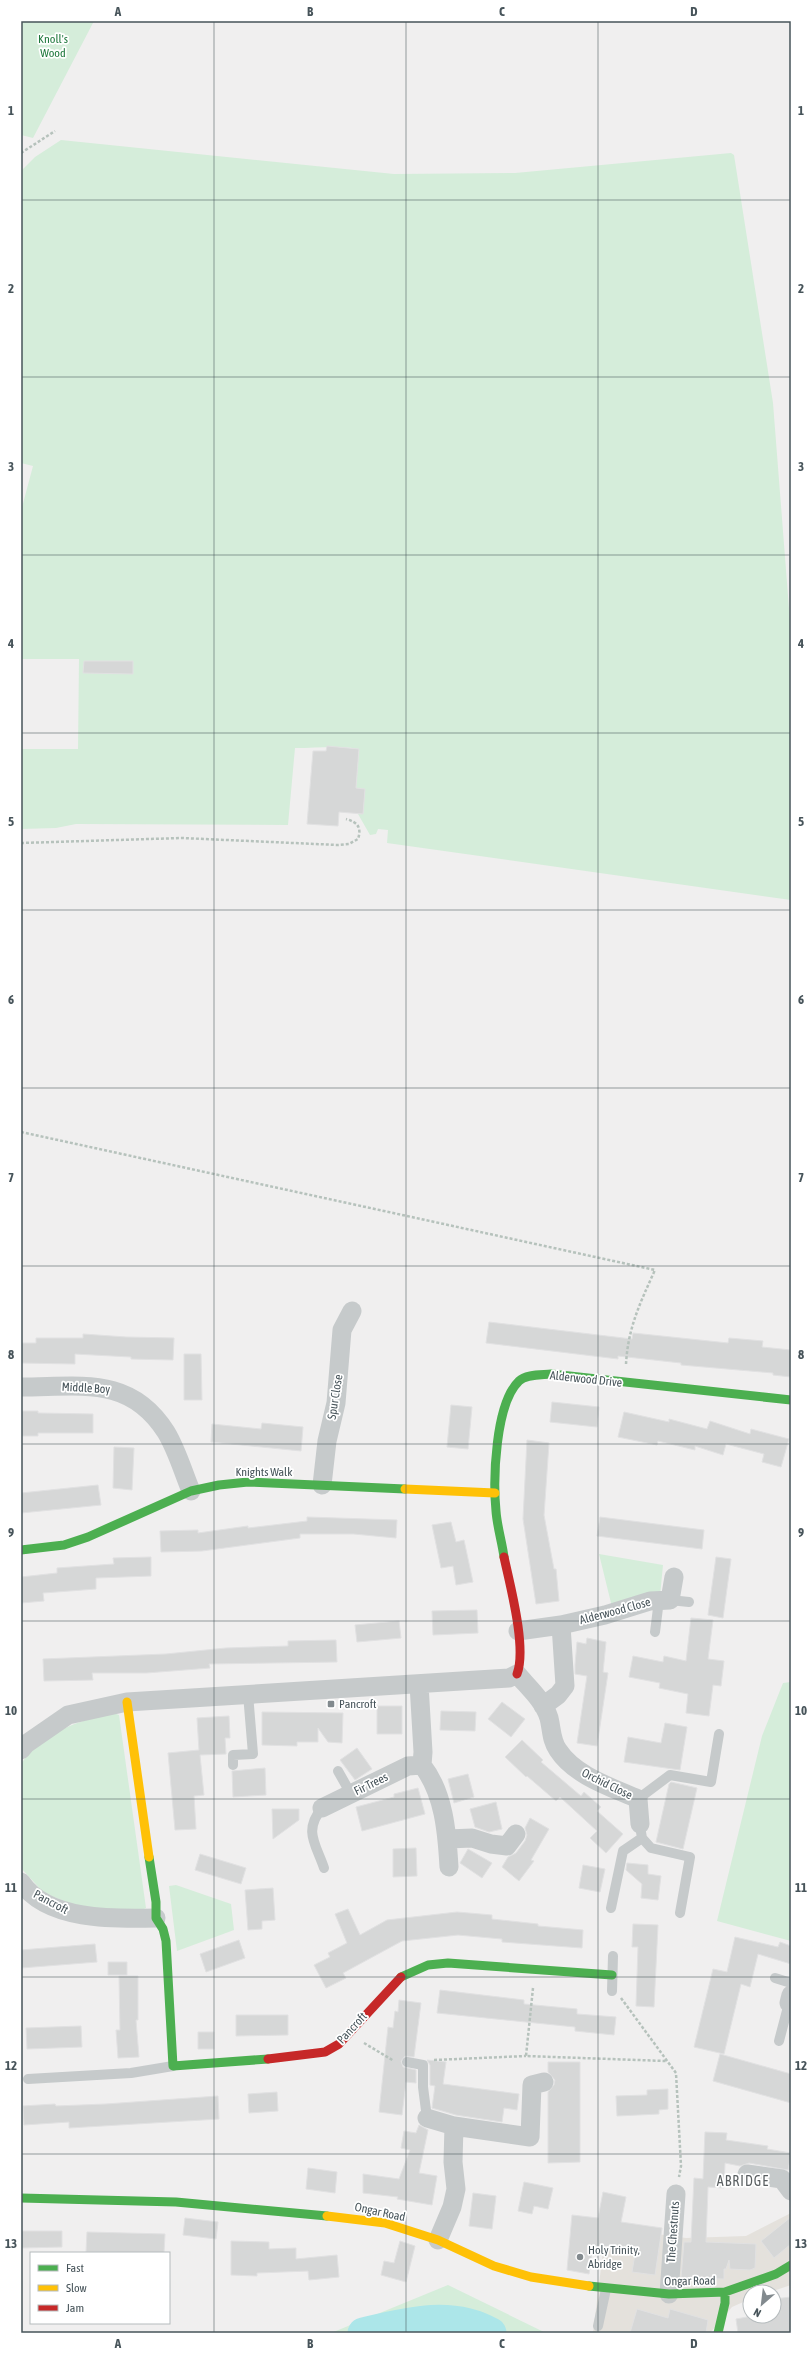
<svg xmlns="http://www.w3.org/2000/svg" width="812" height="2354" viewBox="0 0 812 2354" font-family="'Asap Condensed',sans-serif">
<rect width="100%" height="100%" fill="#f0efef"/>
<!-- commercial -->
<path fill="#e4e1dc" d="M791,2213V2285L770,2292H750V2299L732,2307L710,2333H593L606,2227L686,2238L746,2236Z"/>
<!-- green -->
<path fill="#d5edda" d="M21,21H94L33,138L21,135Z
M61,140L394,174L515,173L731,153L734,155L773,403L791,634V900L387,843L388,830L378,829L376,834L370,835L358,814H363L365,789L356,788L359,749C338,745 317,748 295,748L288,825L76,824L56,828L21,829V749H78L79,659H21V511L33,466L21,463V171L35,157Z
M599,1554L663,1565L660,1596L612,1607Z
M791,1682V1941L717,1921L762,1736L783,1683Z
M114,1713L119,1715L146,1908L140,1911L82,1908L44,1893L21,1868V1764C41,1733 79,1720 114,1713Z
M176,1885L231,1904L234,1930L177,1951L169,1886Z
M448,2285L546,2333H331Z"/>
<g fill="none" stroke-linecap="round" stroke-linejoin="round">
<!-- river -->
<path stroke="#ace6e9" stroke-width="31" d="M363,2333C405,2323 451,2310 491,2333"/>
</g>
<!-- building -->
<path fill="#d6d7d7" stroke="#e1e1e2" d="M84,661H133V674L83,673Z
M327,746L359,749L356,788L365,789L363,814L339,812L338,826L307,824L313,751H326Z
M489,1322L632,1339L633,1333L728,1343L729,1338L763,1341L762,1347L791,1350V1377L773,1375V1373L681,1365V1363L618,1356V1359L486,1343Z
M83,1334L126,1337L174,1338L173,1360L131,1359V1357L75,1354V1364L21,1363V1343H36V1338H83Z
M184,1354H201L202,1400H184Z
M552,1402L599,1407L597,1427L550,1422Z
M451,1405L472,1407L468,1449L447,1447Z
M21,1411H38V1413L93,1414V1433H38V1436H21Z
M624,1412L669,1422V1419L707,1429L710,1421L750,1434L751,1429L789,1439L781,1467L762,1462L764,1454L726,1444L723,1455L695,1446V1450L658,1441L657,1445L618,1437Z
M262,1423L303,1427L301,1451L211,1442L212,1424L261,1429Z
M527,1440L549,1443L544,1515L554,1569H556L559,1601L536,1604L523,1519Z
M114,1447L134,1448L132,1490L113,1488Z
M98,1485L101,1505L21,1513V1493Z
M307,1517L397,1520L396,1538L354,1534H300V1538L202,1551L161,1552L160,1531L198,1530V1533L248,1526V1528L307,1521Z
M600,1517L704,1530L702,1549L597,1536Z
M451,1522L456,1542L464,1540L473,1582L456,1585L453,1566L441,1568L432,1525Z
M151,1557V1576L96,1578V1589L43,1593L44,1601L21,1603V1577L57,1573V1568L114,1564L113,1558Z
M716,1557L731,1559L723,1618L708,1615Z
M477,1610L478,1633L433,1635L432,1611Z
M691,1618L713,1620L708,1659L724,1661L721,1686L713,1685L709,1716L686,1713L688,1694L659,1688L660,1683L629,1677L633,1656L663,1662L664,1656L686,1661Z
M399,1621L401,1638L357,1642L355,1625Z
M587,1638L606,1642L603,1672L608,1673L597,1746L577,1743L587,1676L575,1674V1665L577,1642L586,1644Z
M336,1640L337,1662L209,1664L210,1668L146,1673H92L93,1680L44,1681L43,1659L166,1654L226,1648L288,1646V1641Z
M502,1702L525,1719L511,1737L488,1719Z
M377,1706H402V1734H377Z
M441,1711L476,1712L475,1731L440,1730Z
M262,1712L343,1713L342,1743L328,1742L318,1728V1742H297V1746L262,1745Z
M229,1716L230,1738H225L226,1754L200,1755L204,1795L194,1796L196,1829L175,1830L168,1753L199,1750L197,1718Z
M665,1723L687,1727L680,1770L624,1762L628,1737L661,1743Z
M522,1740L543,1760L541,1762L581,1796L584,1792L601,1807L597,1811L623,1834L606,1853L590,1838L597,1831L560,1797L556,1801L527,1776L526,1777L505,1757Z
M357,1748L372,1769L355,1780L340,1760Z
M265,1768L266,1795L233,1797L232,1771Z
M468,1774L474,1797L454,1803L448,1779Z
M671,1782L697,1788L683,1849L656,1842L669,1784Z
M418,1788L425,1814L362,1831L356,1807L394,1797V1794Z
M496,1802L502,1829L489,1832L475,1827L470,1809Z
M272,1809H299V1820L273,1839Z
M530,1818L549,1829L531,1860L534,1861L519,1881L502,1867L508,1857L516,1853L525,1841L527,1835L525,1828Z
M416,1848L417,1876L393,1877V1849Z
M468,1849L492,1863L482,1878L460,1863Z
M200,1854L246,1868L241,1884L195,1870Z
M627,1863L648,1865V1874L661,1876L658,1900L641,1898L642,1884L626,1870Z
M583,1865L605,1869L600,1892L579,1888Z
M273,1888L275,1920L262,1921V1929L248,1930L245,1890Z
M348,1909L360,1935L387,1920L457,1912L492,1915V1919L538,1924V1926L583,1930L582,1948L502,1942V1939L458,1935L402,1941L343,1973L346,1978L326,1988L314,1965L330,1957L328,1953L347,1943L335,1914Z
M633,1924L658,1925L654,2007L636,2006L638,1947H632Z
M735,1937L778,1947L780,1942L791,1946V1964L758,1954L750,1987L741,1984L724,2054L694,2047L713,1969L727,1972Z
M239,1940L245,1958L206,1972L200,1954Z
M95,1944L97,1962L21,1968V1950Z
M108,1962H127V1975H108Z
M119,1976H138V2020H136L139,2057L118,2058L116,2030H120Z
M440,1990L524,2000V2004L577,2009V2014L616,2017L614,2035L575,2031V2027L437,2013Z
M399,2000L421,2003L414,2057L405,2056L401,2061L403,2067L416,2070V2083L406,2082L402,2115L379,2112L388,2027L393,2028L395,2011L398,2012Z
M236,2015H288V2035L236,2036Z
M81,2026L82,2047L27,2049L26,2028Z
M198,2032H214V2049H198Z
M720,2054L791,2074V2103L713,2081Z
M427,2060L446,2062L443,2084L519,2094L517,2110L504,2108L502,2122L456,2115L432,2108L435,2086L430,2085V2065Z
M548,2062H580V2162L548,2163V2092L554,2085L555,2080L548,2072Z
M668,2089V2109L659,2110V2114L617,2116L616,2096L647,2095V2090Z
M277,2092L278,2111L249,2113L248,2094Z
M218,2096L219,2119L69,2128V2122L24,2125L23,2106L55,2104L56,2106L106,2104Z
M419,2125L428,2130L419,2173L437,2176L432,2205L397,2199L398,2197L363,2193V2174L399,2179L410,2150L401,2148L404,2131L416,2133Z
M705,2132L727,2133L726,2140L768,2146L767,2149L791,2153L788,2170L749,2163L740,2166L725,2163L724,2188L708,2187L706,2242L756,2244L755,2268L750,2270L730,2269L729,2260L726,2269H724V2279L681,2278L684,2242H691L694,2178L703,2179Z
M308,2168L337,2172L335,2193L306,2189Z
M524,2182L553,2188L548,2209L534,2206L532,2214L518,2211Z
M603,2192L626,2197L621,2222L662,2228L655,2275L632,2272L635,2254L593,2246L589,2274L567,2270L572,2215L598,2218Z
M473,2193L496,2196L492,2229L469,2226Z
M791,2217V2244L774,2258L761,2241Z
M185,2218L218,2222L216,2239L183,2235Z
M21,2231H62V2247L21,2248Z
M87,2232L165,2234L164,2253L86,2252Z
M231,2241L269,2242V2249L296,2248V2259L337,2255L339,2277L309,2280L308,2271L257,2273V2276L231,2275Z
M400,2241L415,2246L406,2282L381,2275L384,2261L394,2263Z
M791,2297V2333H738L736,2319L747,2317L745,2303L750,2302V2316H774V2299Z
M637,2309L668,2318L670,2309L708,2320L706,2333H630Z"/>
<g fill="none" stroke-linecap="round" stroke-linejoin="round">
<!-- path -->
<path stroke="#b6c2bc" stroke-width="2.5" stroke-dasharray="3 2" stroke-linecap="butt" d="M21,153L55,131
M21,843L182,838L338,845L349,844L358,839C362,827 357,822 346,819
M21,1132L655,1270C640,1303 628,1328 626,1364
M533,1988L526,2056L666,2061
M621,1998L676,2073L681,2166L679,2177
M364,2043L394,2061
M434,2060L526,2056"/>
<!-- lane -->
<path stroke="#c6cacb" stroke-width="10" d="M670,1600L689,1602
M655,1632L659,1600
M233,1765V1755L253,1754L248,1694
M338,1771L351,1794
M638,1799L670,1775L711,1782L719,1734
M322,1808C303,1831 316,1844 324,1868
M642,1838L651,1848L690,1857L680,1913
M611,1908L623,1851L642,1838L641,1832
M775,1978L791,1983
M612,1991L613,1956
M779,2041L789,2003
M407,2062L423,2065V2087L427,2118
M28,2079L131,2073L173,2066
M598,2326L606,2289"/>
<!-- street -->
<path stroke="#c6cacb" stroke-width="19" d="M21,1387C80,1387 130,1375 166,1432C177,1450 183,1472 191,1491
M322,1485L327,1441L336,1403L342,1330L352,1311
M561,1625L605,1615L650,1601L670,1600L674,1577
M518,1631L561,1625L565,1686L558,1695L543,1706
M419,1684L423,1752L422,1765
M21,1750L26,1744L68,1715L127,1702L509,1678L517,1674C528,1687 544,1701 549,1718C552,1730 551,1740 558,1750C575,1776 611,1787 638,1799L640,1824
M322,1808L408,1766L422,1765C444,1793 447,1832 449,1867
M448,1839L472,1838L491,1844L507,1846L516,1834
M21,1882C47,1921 115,1919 156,1918
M789,2003L791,1995
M427,2118L454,2126L530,2137L532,2085L544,2082
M747,2174L782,2179L791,2191
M438,2240L452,2207L456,2189L453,2162L454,2126
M669,2294L676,2194"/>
<!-- fast -->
<path stroke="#4caf50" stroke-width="9" d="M21,1550L64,1545L88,1537L191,1491L219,1485L248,1482L405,1489
M504,1557C502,1542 497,1526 496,1511C493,1480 495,1404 519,1381C526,1374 541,1375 551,1374L791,1400
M149,1857L156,1902V1918L163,1929L166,1941L173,2066L268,2059
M401,1977L428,1965L448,1963L612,1975
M21,2198L176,2202L327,2216
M589,2286L669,2294L725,2292L776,2274L791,2265
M718,2333L725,2303V2292"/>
<!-- slow -->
<path stroke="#ffc107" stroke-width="9" d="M405,1489L495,1493
M127,1702L149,1857
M327,2216L385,2223L438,2240L494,2266L531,2277L589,2286"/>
<!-- jam -->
<path stroke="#c62828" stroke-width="9" d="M504,1557C510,1585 527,1648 517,1674
M268,2059L325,2052L339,2044L401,1977"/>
</g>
<!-- grid -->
<path fill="none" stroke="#47545a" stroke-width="1" stroke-opacity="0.55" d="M214,21V2333M406,21V2333M598,21V2333M21,200H791M21,377H791M21,555H791M21,733H791M21,910H791M21,1088H791M21,1266H791M21,1444H791M21,1621H791M21,1799H791M21,1977H791M21,2154H791"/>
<!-- markers -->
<g fill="#828a8e" stroke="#fff" stroke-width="1.5">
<rect x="327" y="1700" width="8" height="8" rx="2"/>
<circle cx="580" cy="2257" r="4"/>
</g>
<g text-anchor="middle" stroke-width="3.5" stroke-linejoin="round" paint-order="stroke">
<!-- park labels -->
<g font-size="12" fill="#1d773b" stroke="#fff">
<text x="53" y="43">Knoll's<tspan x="53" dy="14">Wood</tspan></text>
</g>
<!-- street labels -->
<g font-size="12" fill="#47545a" stroke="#fff">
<text transform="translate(586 1379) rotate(6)" y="4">Alderwood Drive</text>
<text transform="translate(86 1388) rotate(3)" y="4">Middle Boy</text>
<text transform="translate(335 1397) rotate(-81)" y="4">Spur Close</text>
<text x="264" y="1476">Knights Walk</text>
<text transform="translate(615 1611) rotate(-15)" y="4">Alderwood Close</text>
<text transform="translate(371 1784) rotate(-26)" y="4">Fir Trees</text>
<text transform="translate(607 1784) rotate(26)" y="4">Orchid Close</text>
<text transform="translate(51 1902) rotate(28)" y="4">Pancroft</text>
<text transform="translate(352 2028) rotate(-47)" y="4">Pancroft</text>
<text transform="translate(380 2212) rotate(12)" y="4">Ongar Road</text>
<text transform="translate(673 2232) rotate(-86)" y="4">The Chestnuts</text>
<text transform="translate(690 2281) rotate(-1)" y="4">Ongar Road</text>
</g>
<!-- poi labels -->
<g font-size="12" fill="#47545a" stroke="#fff" text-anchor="start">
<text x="339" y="1708">Pancroft</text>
<text x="588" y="2254">Holy Trinity,<tspan x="588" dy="14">Abridge</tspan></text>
</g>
<!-- quarter labels -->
<g font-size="14" letter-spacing="1" fill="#5b6062" stroke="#fff">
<text x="743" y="2186">ABRIDGE</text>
</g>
</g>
<!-- border -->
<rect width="812" height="2354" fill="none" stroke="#ffffff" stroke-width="44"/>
<!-- legend -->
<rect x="30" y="2252" width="140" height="72" fill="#ffffff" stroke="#b5bbbd"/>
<rect x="38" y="2265" width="20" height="6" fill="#4caf50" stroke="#b5bbbd"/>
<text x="66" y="2272" font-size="12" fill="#47545a">Fast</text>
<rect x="38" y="2285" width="20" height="6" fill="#ffc107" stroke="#b5bbbd"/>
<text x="66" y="2292" font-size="12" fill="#47545a">Slow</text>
<rect x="38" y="2305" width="20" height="6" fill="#c62828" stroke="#b5bbbd"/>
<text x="66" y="2312" font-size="12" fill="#47545a">Jam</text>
<!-- north arrow -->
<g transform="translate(762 2304) rotate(208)"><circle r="19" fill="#ffffff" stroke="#b5bbbd"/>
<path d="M0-3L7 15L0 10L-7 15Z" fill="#828a8e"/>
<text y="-6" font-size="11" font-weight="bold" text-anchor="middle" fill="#47545a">N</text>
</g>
<rect x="22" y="22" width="768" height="2310" fill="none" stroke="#47545a" stroke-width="1.5"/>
<g font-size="13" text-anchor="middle" font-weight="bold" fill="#47545a">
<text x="118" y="16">A</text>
<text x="310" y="16">B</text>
<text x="502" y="16">C</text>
<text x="694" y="16">D</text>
<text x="11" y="115">1</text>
<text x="801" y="115">1</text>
<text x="11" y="293">2</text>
<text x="801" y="293">2</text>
<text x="11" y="471">3</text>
<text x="801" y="471">3</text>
<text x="11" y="648">4</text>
<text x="801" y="648">4</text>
<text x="11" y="826">5</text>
<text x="801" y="826">5</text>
<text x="11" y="1004">6</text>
<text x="801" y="1004">6</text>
<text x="11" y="1182">7</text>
<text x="801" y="1182">7</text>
<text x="11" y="1359">8</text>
<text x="801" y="1359">8</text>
<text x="11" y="1537">9</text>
<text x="801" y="1537">9</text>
<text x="11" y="1715">10</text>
<text x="801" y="1715">10</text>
<text x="11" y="1892">11</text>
<text x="801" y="1892">11</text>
<text x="11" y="2070">12</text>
<text x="801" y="2070">12</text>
<text x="11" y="2248">13</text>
<text x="801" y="2248">13</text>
<text x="118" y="2348">A</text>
<text x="310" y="2348">B</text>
<text x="502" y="2348">C</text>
<text x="694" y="2348">D</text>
</g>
</svg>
